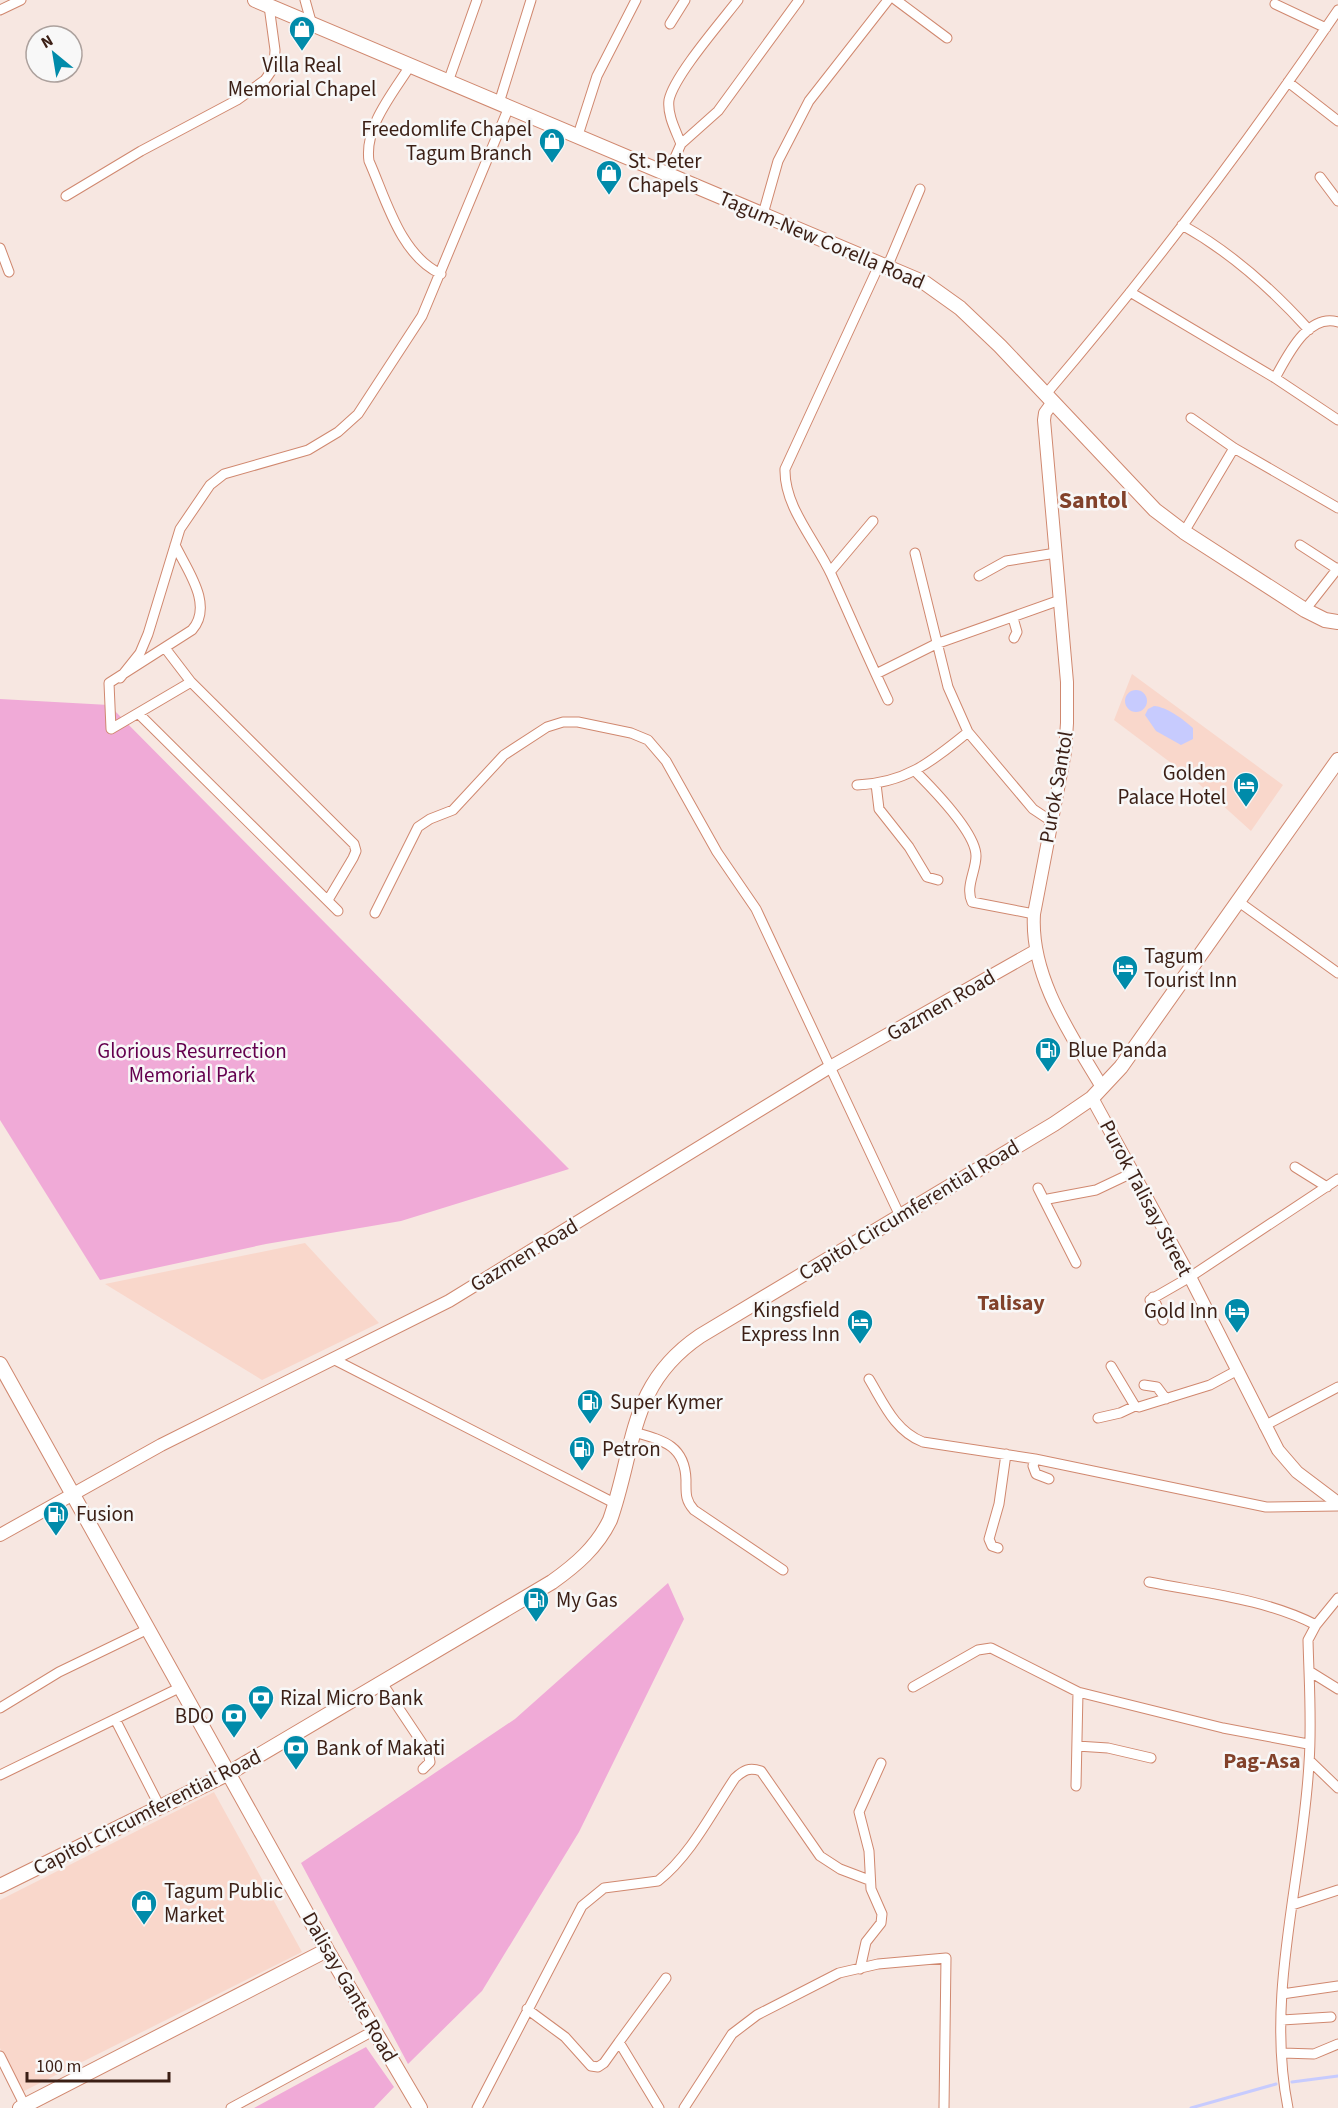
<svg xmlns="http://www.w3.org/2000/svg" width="1338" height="2108" viewBox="0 0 1338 2108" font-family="'Source Sans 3',sans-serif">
<rect width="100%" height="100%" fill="#f7e7e1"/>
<!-- built -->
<path fill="#f9d7cb" d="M1132,674L1283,785L1251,831L1199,784L1114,720Z
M305,1243L379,1323L262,1380L105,1284Z
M214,1792L302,1952L22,2092L0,2048V1900Z"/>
<!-- green -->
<path fill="#f0aad7" d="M0,699L109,705L569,1169L401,1221L266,1244L100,1280L0,1120Z
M668,1583L684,1619L579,1832L482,1991L408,2064L301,1863L515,1719Z
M366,2047L394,2087L374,2108H254Z"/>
<!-- water -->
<path fill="#c7cbfe" d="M1125 701a11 11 0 1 1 22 0a11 11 0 1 1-22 0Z
M1154,706C1167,707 1183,719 1193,728V739L1181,745L1156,731L1145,715L1148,709Z"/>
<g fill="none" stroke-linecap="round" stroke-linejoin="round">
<!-- stream -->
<path stroke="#c7cbfe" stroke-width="3" d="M1292,2082L1338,2076
M1191,2108L1276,2084"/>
<!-- minor casing -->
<g stroke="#d0886f" stroke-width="11">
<path id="minor" d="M305,0L312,25
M896,0L947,38
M1275,4L1326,28
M0,10L21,0
M670,24L685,0
M410,66C393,93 364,127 369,161C386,199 400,255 441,274
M448,82L477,0
M1288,82L1338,121
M499,103L531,0
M578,135L597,76L636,0
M681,144C676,131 667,115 669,100C674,76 721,22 738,0
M668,173L681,144L718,111L799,0
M1320,177L1338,201
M66,196L141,151L237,100L265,80L274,67L275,50L269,6
M763,214L778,161L809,101L888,0
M1182,225C1231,252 1271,288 1309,330
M0,248L9,272
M880,263L785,469C784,507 816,541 831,574C850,616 868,658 888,700
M888,265L920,189
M1130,292L1275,378C1287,357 1307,313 1338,322
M1275,378L1338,420
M1046,394C1150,272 1248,143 1338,10
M1191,418L1234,448L1338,508
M1184,532L1234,448
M175,545C187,570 214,605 192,630L109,683L111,729L191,682
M1300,545L1337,569
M915,553L948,687L968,732L1033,809L1051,821
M830,572L873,521
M979,576L1006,561L1056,553
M1305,610L1338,568
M1013,618L1017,632L1014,638
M165,648L191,682L354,844L356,851L353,858L328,900
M876,674L936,644L1060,600
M120,678L140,653L148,634L180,529L210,485L224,474L308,450L338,432L358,414L422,316L509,107
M139,714L338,911
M916,772C932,788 976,833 976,856C976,871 965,887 972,902L1034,914
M876,784L879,809L909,847L927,877L938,880
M857,785C906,783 931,762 968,732
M1239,902L1338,973
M375,913L418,827L430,819L453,810L504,755L547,727L563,722H578L631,733L648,740L666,761L717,852L756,909L900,1216
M1295,1167L1327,1187
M1038,1188L1044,1200L1048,1199L1096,1190L1134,1172
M1044,1200L1076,1263
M1153,1297L1163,1320
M1150,1300L1190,1277L1338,1179
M335,1360L616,1504
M1111,1366L1135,1406L1139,1407L1210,1385L1236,1371
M869,1379C884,1404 895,1431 923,1442L1035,1459L1266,1507L1338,1506
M1144,1385L1157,1387L1166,1399
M1098,1418L1120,1413L1135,1406
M1264,1426L1338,1387
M634,1432C662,1440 685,1445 686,1480C686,1493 685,1500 694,1510L783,1570
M1035,1459L1033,1466L1036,1474L1049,1479
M998,1548L992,1546L989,1539L999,1504L1006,1454
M1149,1582C1204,1593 1266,1599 1316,1625
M1309,1671L1338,1689
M382,1683L428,1752L430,1762L423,1769
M913,1687L978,1650L991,1648L1078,1692L1223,1728L1308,1744
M0,1708L59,1672L148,1629
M115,1719L160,1807
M1077,1746L1108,1748L1151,1758
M1310,1761L1338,1788
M0,1775L181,1687
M1076,1786L1078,1692
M1292,1905L1338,1890
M860,1969L866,1942L881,1923L882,1914L871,1889L869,1851L859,1812L881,1763
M1282,1994L1338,1986
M527,2009L565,2037L591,2066L598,2067L604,2063L619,2042
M1282,2020L1331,2017
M1282,2053L1314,2054L1338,2044
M0,2056L25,2106
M231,2108L373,2031
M477,2108L582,1906L604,1888L658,1881C691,1855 712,1812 735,1778C744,1770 749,1767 761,1771L820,1856L840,1869L869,1880
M659,2108L619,2042L666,1978
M684,2108L732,2034L757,2015L839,1973L878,1964L946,1958L944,2108
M1288,2108C1265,1994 1303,1877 1309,1763C1312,1722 1309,1681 1308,1640L1316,1625L1338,1598"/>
</g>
<!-- tertiary casing -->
<g stroke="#d0886f" stroke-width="14">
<path id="tertiary" d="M1053,402L1045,413L1044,420L1067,682V723L1065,752L1034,914C1030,977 1071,1035 1102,1087
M1092,1098L1190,1277L1278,1450L1297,1472L1338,1503
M0,1535L161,1445L449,1301L830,1067L1035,951"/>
</g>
<!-- secondary casing -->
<g stroke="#d0886f" stroke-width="16">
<path id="secondary" d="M255,0L925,283L960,308L1000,346L1155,510L1184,532L1305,610L1325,620L1338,622
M0,1364L327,1950L420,2108
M0,1886L229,1773L552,1582C576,1565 597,1547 610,1520C636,1446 628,1385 700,1336L1054,1124L1092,1098L1121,1067L1338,760
M20,2108L327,1950"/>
</g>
<!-- minor -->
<use href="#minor" stroke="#fff" stroke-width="9"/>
<!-- tertiary -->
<use href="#tertiary" stroke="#fff" stroke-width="12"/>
<!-- secondary -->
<use href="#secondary" stroke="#fff" stroke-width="14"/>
</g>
<!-- icons -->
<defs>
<g id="shop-pin" transform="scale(1.35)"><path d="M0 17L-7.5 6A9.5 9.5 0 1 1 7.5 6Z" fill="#008baa" stroke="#f8f8f8"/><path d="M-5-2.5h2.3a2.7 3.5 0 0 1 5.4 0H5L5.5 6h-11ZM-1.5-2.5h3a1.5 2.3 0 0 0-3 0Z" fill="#fff"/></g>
<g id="hotel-pin" transform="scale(1.35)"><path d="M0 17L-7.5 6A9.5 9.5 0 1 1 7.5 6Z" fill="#008baa" stroke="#f8f8f8"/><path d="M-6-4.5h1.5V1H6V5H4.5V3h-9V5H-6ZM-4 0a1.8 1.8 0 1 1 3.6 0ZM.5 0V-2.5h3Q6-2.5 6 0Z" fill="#fff"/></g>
<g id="fuel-pin" transform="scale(1.35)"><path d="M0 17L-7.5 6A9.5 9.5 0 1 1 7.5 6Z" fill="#008baa" stroke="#f8f8f8"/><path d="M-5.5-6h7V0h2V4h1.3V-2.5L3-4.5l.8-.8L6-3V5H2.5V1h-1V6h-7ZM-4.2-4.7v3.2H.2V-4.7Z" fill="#fff"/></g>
<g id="bank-pin" transform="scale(1.35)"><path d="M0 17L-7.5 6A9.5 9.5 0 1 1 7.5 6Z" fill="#008baa" stroke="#f8f8f8"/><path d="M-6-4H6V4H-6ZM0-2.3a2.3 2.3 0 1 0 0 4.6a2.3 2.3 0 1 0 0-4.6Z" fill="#fff"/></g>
</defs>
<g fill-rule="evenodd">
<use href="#shop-pin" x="302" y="29"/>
<use href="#shop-pin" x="552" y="141"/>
<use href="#shop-pin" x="609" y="173"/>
<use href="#hotel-pin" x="1246" y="785"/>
<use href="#hotel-pin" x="1125" y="968"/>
<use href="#fuel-pin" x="1048" y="1050"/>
<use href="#hotel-pin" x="1237" y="1311"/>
<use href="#hotel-pin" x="860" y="1322"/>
<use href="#fuel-pin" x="590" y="1402"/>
<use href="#fuel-pin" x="582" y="1449"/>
<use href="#fuel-pin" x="56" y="1514"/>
<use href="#fuel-pin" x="536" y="1600"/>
<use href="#bank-pin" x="261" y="1698"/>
<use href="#bank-pin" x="234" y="1716"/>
<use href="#bank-pin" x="296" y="1748"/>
<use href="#shop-pin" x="144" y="1903"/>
</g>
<g text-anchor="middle" stroke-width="5" stroke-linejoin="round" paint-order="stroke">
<!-- poi labels -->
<g font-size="21" fill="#3b1f15" stroke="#f8f8f8" text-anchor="start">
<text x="302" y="72" text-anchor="middle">Villa Real<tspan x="302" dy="24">Memorial Chapel</tspan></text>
<text x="532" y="136" text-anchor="end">Freedomlife Chapel<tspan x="532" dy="24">Tagum Branch</tspan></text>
<text x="628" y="168">St. Peter<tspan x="628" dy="24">Chapels</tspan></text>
<text x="1226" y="780" text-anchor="end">Golden<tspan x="1226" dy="24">Palace Hotel</tspan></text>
<text x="1144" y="963">Tagum<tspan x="1144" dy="24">Tourist Inn</tspan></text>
<text x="1068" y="1057">Blue Panda</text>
<text x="840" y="1317" text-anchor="end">Kingsfield<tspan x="840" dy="24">Express Inn</tspan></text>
<text x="1218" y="1318" text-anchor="end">Gold Inn</text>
<text x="610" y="1409">Super Kymer</text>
<text x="602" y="1456">Petron</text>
<text x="76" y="1521">Fusion</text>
<text x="556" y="1607">My Gas</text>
<text x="280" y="1705">Rizal Micro Bank</text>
<text x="214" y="1723" text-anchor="end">BDO</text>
<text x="316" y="1755">Bank of Makati</text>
<text x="164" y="1898">Tagum Public<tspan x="164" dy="24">Market</tspan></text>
</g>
<!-- street labels -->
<g font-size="21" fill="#3b1f15" stroke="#f8f8f8">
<text transform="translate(822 240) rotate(23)" y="7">Tagum-New Corella Road</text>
<text transform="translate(1056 787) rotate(-80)" y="7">Purok Santol</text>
<text transform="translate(941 1005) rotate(-30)" y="7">Gazmen Road</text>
<text transform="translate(1146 1198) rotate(62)" y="7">Purok Talisay Street</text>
<text transform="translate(909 1210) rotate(-31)" y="7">Capitol Circumferential Road</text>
<text transform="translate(524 1255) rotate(-31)" y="7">Gazmen Road</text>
<text transform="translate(147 1812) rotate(-27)" y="7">Capitol Circumferential Road</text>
<text transform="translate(350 1987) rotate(60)" y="7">Dalisay Gante Road</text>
</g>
<!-- park labels -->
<g font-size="21" fill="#64004e" stroke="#f8f8f8">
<text x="192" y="1058">Glorious Resurrection<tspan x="192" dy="24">Memorial Park</tspan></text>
</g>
<!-- neighbourhood labels -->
<g font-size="22" font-weight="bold" fill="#82422b" stroke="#f8f8f8">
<text x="1011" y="1310">Talisay</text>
<text x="1262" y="1768">Pag-Asa</text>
</g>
<!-- quarter labels -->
<g font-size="24" font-weight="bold" fill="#82422b" stroke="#f8f8f8">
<text x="1093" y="508">Santol</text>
</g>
</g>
<!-- north arrow -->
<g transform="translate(54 54) rotate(330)"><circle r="28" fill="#f8f8f8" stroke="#aca19d" stroke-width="1.5"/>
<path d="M0-4.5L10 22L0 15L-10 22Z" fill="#008baa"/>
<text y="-9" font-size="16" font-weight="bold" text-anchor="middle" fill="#3b1f15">N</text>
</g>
<!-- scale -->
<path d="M27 2072v9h142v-9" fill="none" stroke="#3b1f15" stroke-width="3"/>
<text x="36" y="2072" font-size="18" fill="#3b1f15" stroke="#f8f8f8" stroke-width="4.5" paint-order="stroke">100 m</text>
</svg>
